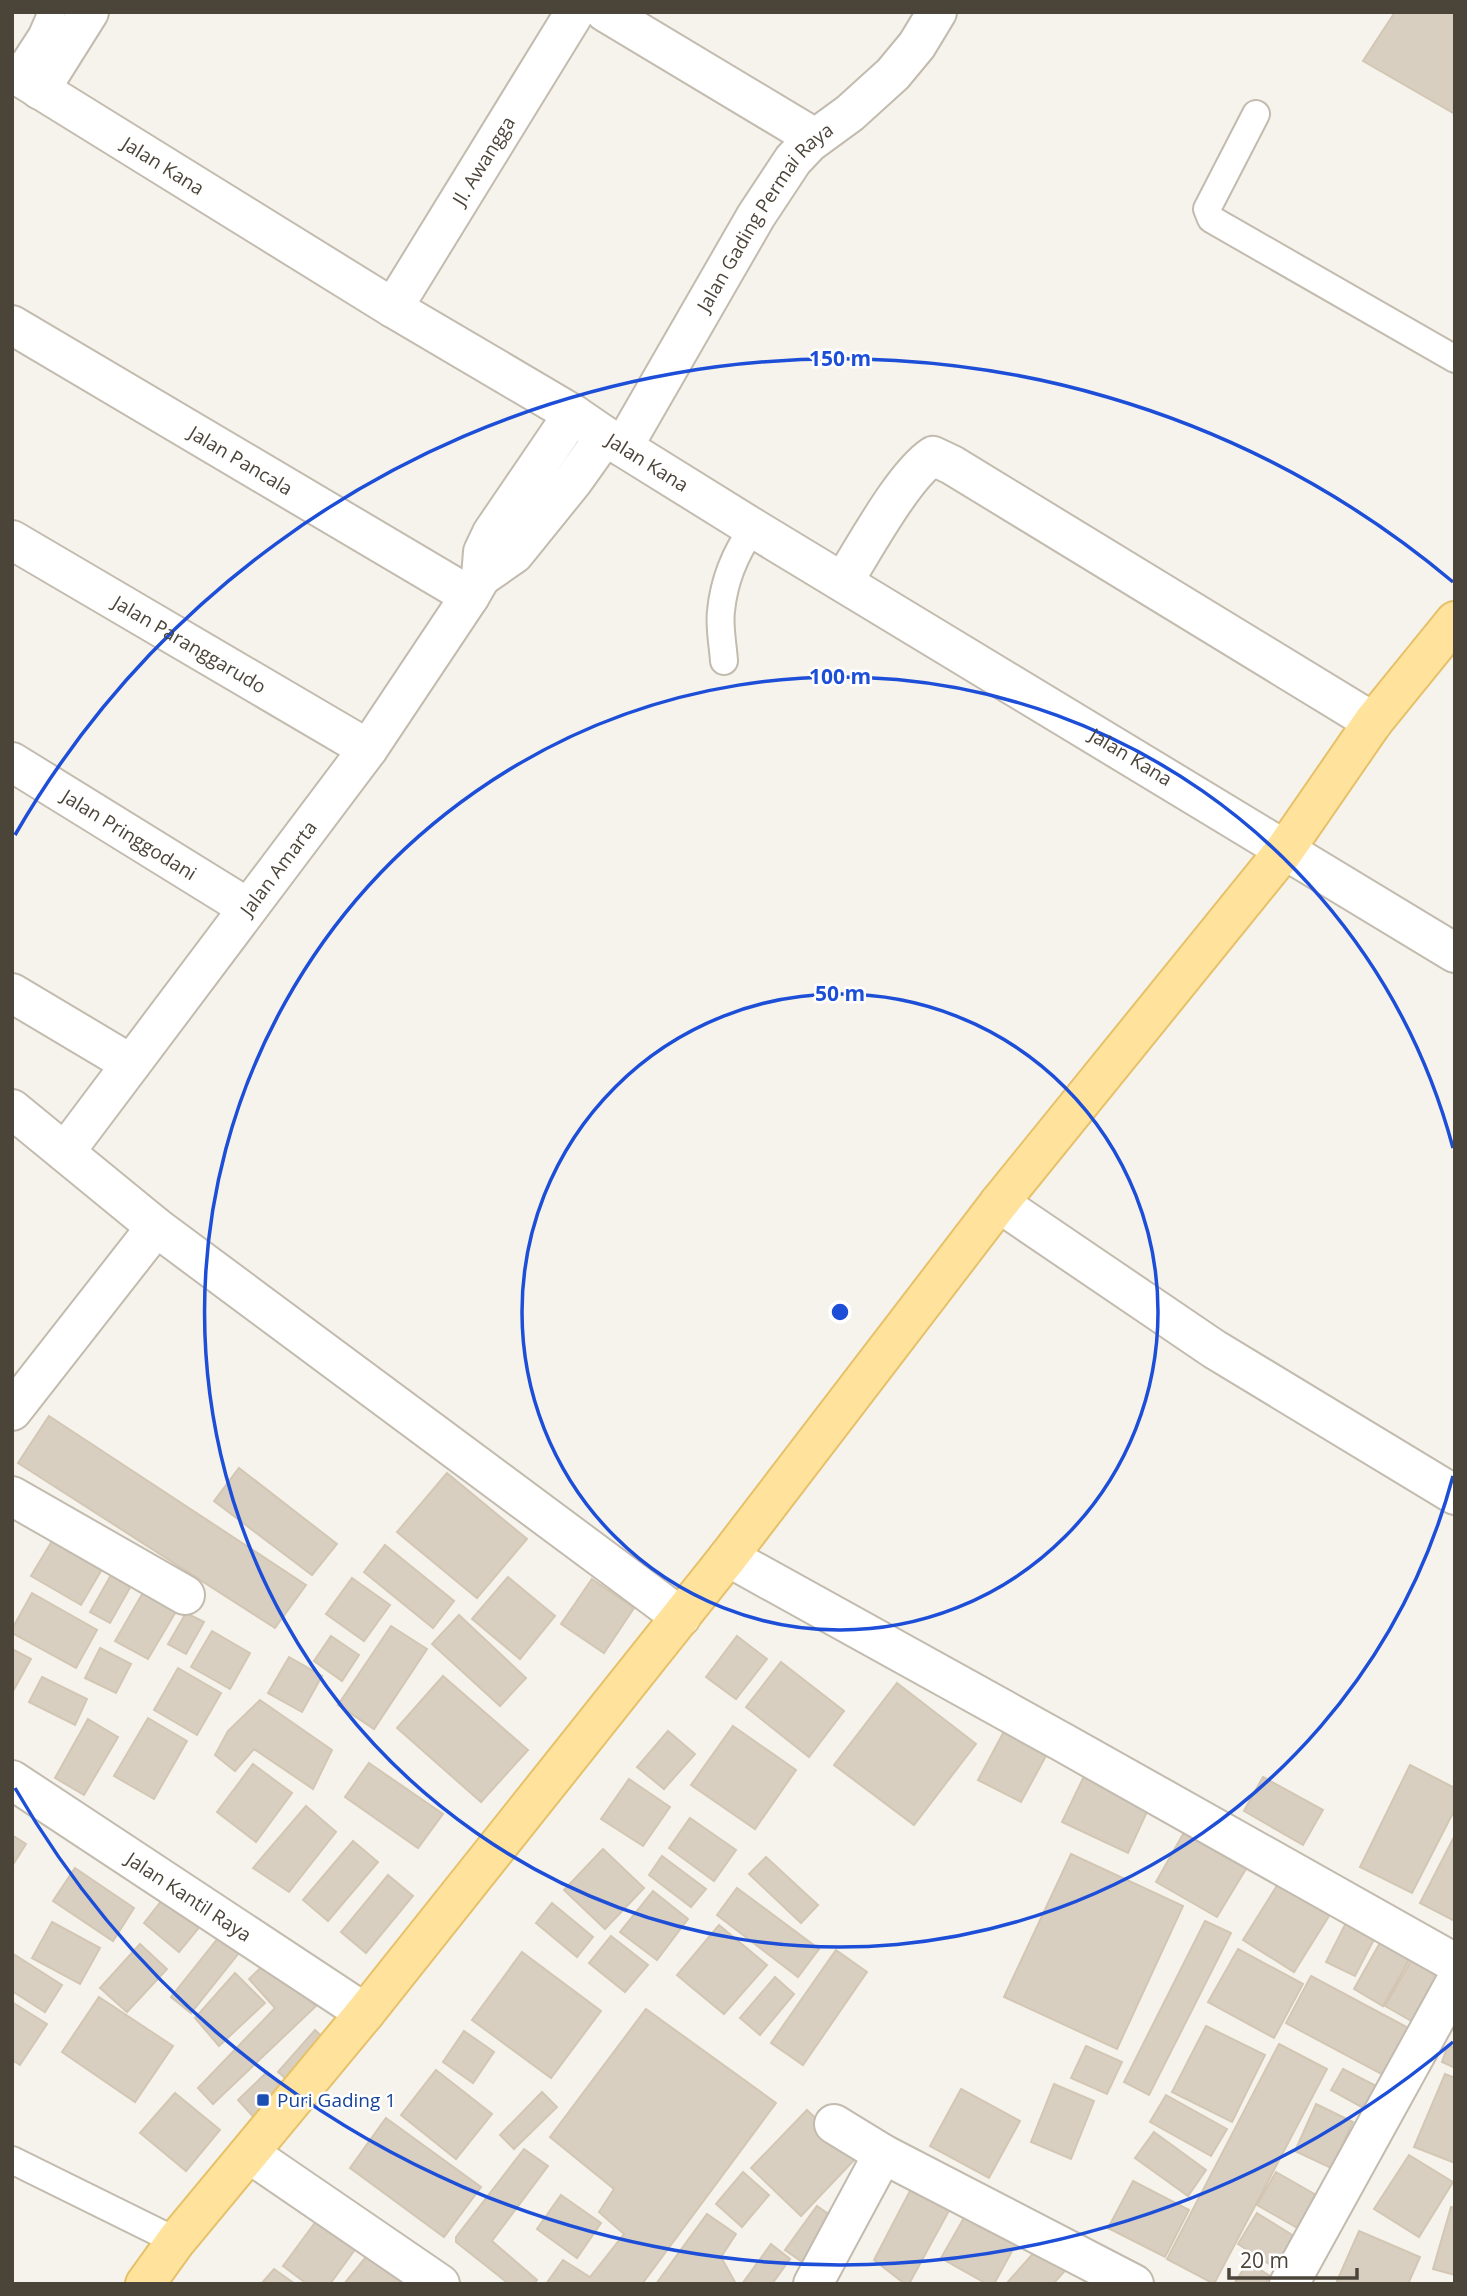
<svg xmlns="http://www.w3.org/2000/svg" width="1467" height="2296" viewBox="0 0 1467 2296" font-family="'Open Sans',sans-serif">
<rect width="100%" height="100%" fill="#f6f3ec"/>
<!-- building -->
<path fill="#d8cfc1" stroke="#d3c7b4" stroke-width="2" d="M1395,12H1455V114L1363,61Z
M49,1416L306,1585L275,1628L18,1463Z
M239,1468L337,1544L312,1575L214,1501Z
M447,1473L527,1539L477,1598L397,1532Z
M55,1536L105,1564L81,1605L31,1576Z
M385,1545L454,1601L433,1628L364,1572Z
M111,1575L131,1586L110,1623L90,1612Z
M508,1577L555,1616L520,1659L472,1619Z
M352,1578L390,1605L364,1641L326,1614Z
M592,1579L634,1608L604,1653L561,1624Z
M145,1589L178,1608L148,1659L115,1641Z
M32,1593L97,1630L76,1668L12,1633V1629Z
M186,1613L204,1622L186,1654L168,1644Z
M459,1615L526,1678L500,1706L432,1644Z
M391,1626L427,1649L374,1729L338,1705Z
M212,1631L250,1653L230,1689L191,1667Z
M331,1636L359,1655L342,1681L314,1661Z
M737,1636L767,1659L736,1699L706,1677Z
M100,1648L131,1664L116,1693L85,1678Z
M12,1649L31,1659L12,1693Z
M289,1657L322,1676L302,1712L268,1693Z
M781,1662L844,1711L809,1757L746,1707Z
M178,1668L221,1693L197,1735L154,1710Z
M443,1676L528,1750L481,1802L397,1728Z
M42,1677L87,1699L75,1725L29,1702Z
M897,1683L976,1744L914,1825L834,1765Z
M260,1700L332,1750L313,1789L254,1749L235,1771L215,1755L228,1731Z
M148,1718L187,1741L154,1799L114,1776Z
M88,1719L118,1737L84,1795L55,1778Z
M1010,1720L1053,1743L1021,1802L978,1780Z
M733,1726L796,1770L755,1829L691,1785Z
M668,1731L695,1754L664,1789L637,1767Z
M369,1763L443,1814L418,1848L345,1797Z
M253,1764L292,1793L256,1842L217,1812Z
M1410,1765L1455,1788V1809L1412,1893L1360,1867Z
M1087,1770L1152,1801L1128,1853L1062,1822Z
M1263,1777L1323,1810L1303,1845L1244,1811Z
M629,1779L670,1807L643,1846L601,1819Z
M306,1806L336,1832L289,1892L253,1868Z
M690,1818L736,1850L714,1881L669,1848Z
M1190,1822L1252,1859L1217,1917L1156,1882Z
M12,1835L26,1844L12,1866Z
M1455,1835V1921L1420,1903Z
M353,1841L378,1862L328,1921L303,1900Z
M603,1849L644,1888L605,1929L564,1890Z
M1071,1854L1183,1906L1117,2049L1004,1997Z
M662,1856L706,1889L691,1907L649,1875Z
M766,1857L818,1905L801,1923L749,1874Z
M75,1868L134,1908L113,1941L53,1901Z
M388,1875L413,1896L366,1953L341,1932Z
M1283,1876L1334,1908L1294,1972L1243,1940Z
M737,1888L819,1949L798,1977L717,1915Z
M170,1890L206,1919L179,1952L144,1923Z
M653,1891L688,1919L657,1960L620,1932Z
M552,1903L593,1937L577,1957L536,1923Z
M1351,1913L1380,1928L1355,1976L1326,1962Z
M1205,1921L1231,1933L1149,2095L1124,2082Z
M52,1922L100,1948L80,1984L32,1958Z
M719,1925L767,1965L724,2014L677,1975Z
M1385,1934L1414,1951L1383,2006L1354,1989Z
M611,1936L648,1965L625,1992L589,1963Z
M219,1937L239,1953L191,2013L171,1997Z
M140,1944L167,1969L127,2012L100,1988Z
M1238,1949L1303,1984L1274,2038L1208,2002Z
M1418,1949L1453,1969L1420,2026L1385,2006Z
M836,1950L867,1972L803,2065L771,2043Z
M522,1952L601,2011L551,2078L472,2020Z
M12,1953L62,1985L45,2012L12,1991Z
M269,1960L316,2006L213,2104L198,2088L275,2008L249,1979Z
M235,1973L265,2003L219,2046L195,2018Z
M1311,1976L1412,2030L1387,2077L1286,2023Z
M775,1977L794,1994L760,2035L740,2018Z
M99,1997L173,2046L135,2102L62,2052Z
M12,2002L47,2024L20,2065L12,2060Z
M646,2009L776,2103L642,2284H546L563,2260L590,2277L624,2234L599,2212L614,2189L550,2137Z
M1206,2026L1265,2055L1232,2122L1172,2092Z
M315,2030L330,2044L294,2086L278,2072Z
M464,2031L494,2052L473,2083L443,2062Z
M1279,2044L1327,2069L1214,2284L1167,2259Z
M1448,2045L1455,2048V2068L1442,2062Z
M1086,2046L1122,2062L1107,2094L1071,2078Z
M1343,2069L1380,2088L1369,2111L1331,2090Z
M436,2070L492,2114L456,2159L401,2115Z
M267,2072L283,2089L259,2123L238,2100Z
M1445,2074L1455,2078V2163L1414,2147Z
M1054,2084L1094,2101L1071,2159L1031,2142Z
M961,2089L1020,2121L989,2178L930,2146Z
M542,2092L557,2107L514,2149L500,2135Z
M175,2093L220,2130L186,2171L140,2133Z
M1166,2095L1227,2129L1211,2156L1150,2122Z
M1316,2104L1353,2122L1331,2168L1295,2151Z
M807,2110L857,2157L801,2216L751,2168Z
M386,2118L481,2187L444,2237L350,2168Z
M1154,2132L1206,2170L1188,2196L1135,2158Z
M524,2149L548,2166L492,2241L537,2280L534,2284H509L456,2242V2237Z
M1409,2155L1453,2182L1419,2237L1374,2209Z
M743,2172L769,2195L742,2227L716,2204Z
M1276,2172L1325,2200L1306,2233L1257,2205Z
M1133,2181L1189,2210L1165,2257L1108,2228Z
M912,2187L951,2207L909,2284H905L874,2260Z
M561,2195L601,2223L577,2258L537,2229Z
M817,2206L843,2224L811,2268L785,2250Z
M1451,2207L1455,2208V2275L1433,2269Z
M1257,2213L1302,2241L1283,2273L1238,2244Z
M707,2214L736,2234L721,2257L736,2284H656Z
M320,2216L359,2244L330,2284H307L283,2266Z
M965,2216L1016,2244L994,2284H987L941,2258Z
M1359,2231L1420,2257L1408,2284H1343L1337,2281Z
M1046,2239L1072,2263L1053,2284H1006Z
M771,2244L790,2259L772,2284H742Z
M374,2247L410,2275L403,2284H344Z
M1248,2262L1270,2276L1265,2284H1234Z
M274,2269L295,2284H261Z"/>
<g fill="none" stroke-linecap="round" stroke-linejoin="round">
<!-- lane casing -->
<g stroke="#c2bbae" stroke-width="30">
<path id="lane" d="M16,75L42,35L52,12
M1256,114L1207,209L1211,219L1455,359
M724,661C723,645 719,627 721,611C724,580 736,552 753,528
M12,2160L176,2241"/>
</g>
<!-- street casing -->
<g stroke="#c2bbae" stroke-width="42">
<g id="street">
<path d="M605,12L815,138"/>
<path id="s1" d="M12,72L393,308L573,414L605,436L753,528L1455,953"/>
<path d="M40,90L89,12"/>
<path id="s2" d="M393,308L575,12"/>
<path id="s3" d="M12,325L470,596"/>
<path id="s4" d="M623,447L756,216L793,160L809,143L850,113L893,74L917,45L937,12"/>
<path id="s5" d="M12,540L368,749"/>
<path d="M481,577L514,554L573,481L605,436"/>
<path d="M843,582C864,549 903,476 933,456L952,465L1373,722"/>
<path id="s6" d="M12,762L248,908"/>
<path d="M12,993L131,1064"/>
<path d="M12,1109L156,1227L681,1617"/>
<path id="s7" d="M65,1152L368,749L470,596L481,577L483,552L492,533L573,414"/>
<path d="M999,1203L1214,1349L1455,1495"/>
<path d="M12,1411L156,1227"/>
<path d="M12,1496L185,1595"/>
<path d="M728,1557L1064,1743L1455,1963"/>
<path id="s8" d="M12,1780L365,2013"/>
<path d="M834,2124L883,2154L1134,2284"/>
<path d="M250,2154L440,2284"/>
<path d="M813,2284L883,2154"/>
<path d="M1289,2284L1455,1983"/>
</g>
</g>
<!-- primary casing -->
<g stroke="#e6c16a" stroke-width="42">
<path id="primary" d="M145,2284L176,2241L365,2013L728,1557L999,1203L1284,851L1373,722L1455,621"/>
</g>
<!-- lane -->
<use href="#lane" stroke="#fff" stroke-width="26"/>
<!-- street -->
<use href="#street" stroke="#fff" stroke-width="38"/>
<!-- primary -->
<use href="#primary" stroke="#ffe39c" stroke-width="38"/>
</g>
<!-- distance rings -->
<g fill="none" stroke="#1d4ed8" stroke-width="3.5">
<circle cx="840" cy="1312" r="318"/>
<path d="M1453 1476A635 635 0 1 1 1453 1148"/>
<path d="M1453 2042A953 953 0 0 1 15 1788M15 835A953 953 0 0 1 1453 582"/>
</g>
<!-- markers -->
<rect fill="#1a4fb4" stroke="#fff" stroke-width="2.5" x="256" y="2093" width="14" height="14" rx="3.5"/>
<g text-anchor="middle" stroke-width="5" stroke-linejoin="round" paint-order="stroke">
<!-- street labels -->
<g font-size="19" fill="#4b4439" stroke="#fff">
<text dy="7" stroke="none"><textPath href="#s2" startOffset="173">Jl. Awangga</textPath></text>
<text dy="7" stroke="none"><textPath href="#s1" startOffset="178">Jalan Kana</textPath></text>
<text dy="7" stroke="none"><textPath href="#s4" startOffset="271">Jalan Gading Permai Raya</textPath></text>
<text dy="7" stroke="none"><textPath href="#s3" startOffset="266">Jalan Pancala</textPath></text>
<text dy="7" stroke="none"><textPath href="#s1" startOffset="746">Jalan Kana</textPath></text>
<text dy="7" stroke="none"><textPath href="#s5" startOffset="206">Jalan Paranggarudo</textPath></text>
<text dy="7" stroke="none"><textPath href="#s1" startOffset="1312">Jalan Kana</textPath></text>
<text dy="7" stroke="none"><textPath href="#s6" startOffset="138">Jalan Pringgodani</textPath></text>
<text dy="7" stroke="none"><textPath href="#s7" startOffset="355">Jalan Amarta</textPath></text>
<text dy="7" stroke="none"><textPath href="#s8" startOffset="212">Jalan Kantil Raya</textPath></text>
</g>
<!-- transit labels -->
<g font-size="19" fill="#164399" stroke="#fff" text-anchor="start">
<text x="277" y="2107">Puri Gading 1</text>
</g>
</g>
<circle cx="840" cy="1312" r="10" fill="#1d4ed8" stroke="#fff" stroke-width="3.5"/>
<g font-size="21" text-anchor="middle" font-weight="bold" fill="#1d4ed8" stroke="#fff" stroke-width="5" stroke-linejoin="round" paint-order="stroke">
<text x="840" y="366">150 m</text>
<text x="840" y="684">100 m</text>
<text x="840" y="1001">50 m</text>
</g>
<!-- border -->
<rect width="1467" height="2296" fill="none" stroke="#4b4439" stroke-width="28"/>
<!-- scale -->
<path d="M1229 2268v10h128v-10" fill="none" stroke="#4b4439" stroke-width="3.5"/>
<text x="1240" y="2268" font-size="21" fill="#4b4439" stroke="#ffffff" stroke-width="5" paint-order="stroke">20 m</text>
</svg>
